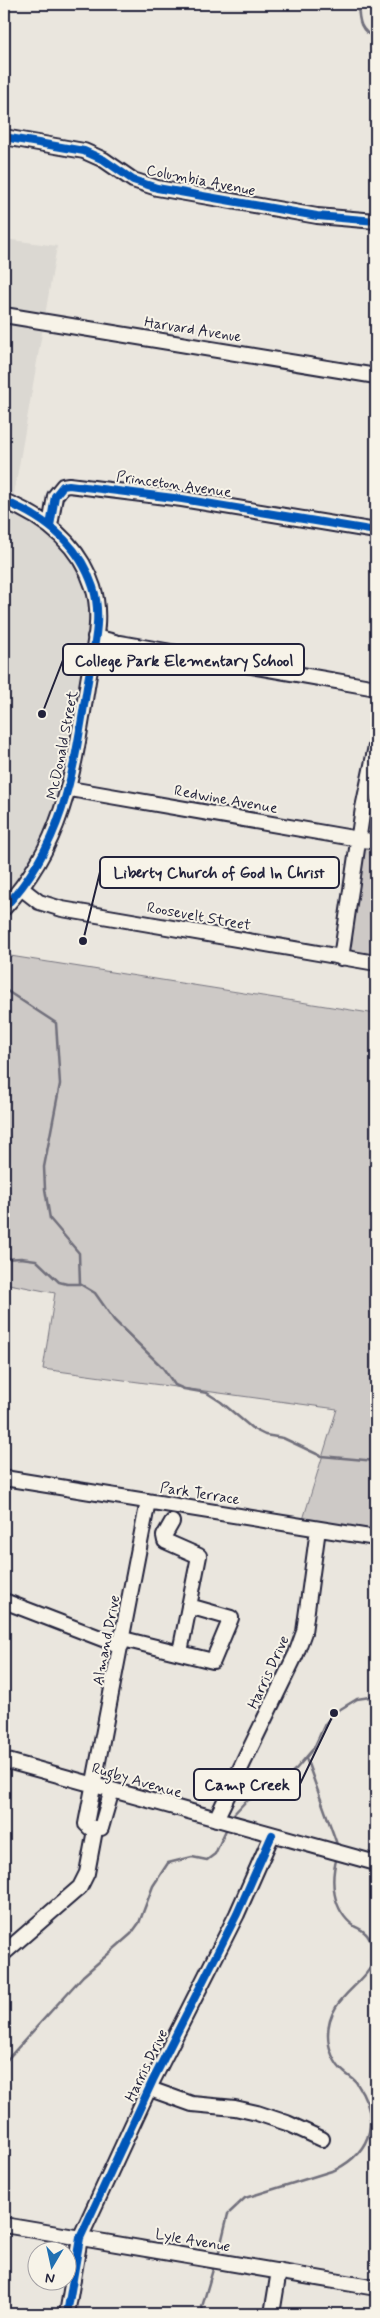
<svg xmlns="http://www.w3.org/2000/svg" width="380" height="2318" viewBox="0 0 380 2318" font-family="Mynerve,sans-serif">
<rect width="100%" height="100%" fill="#eae6de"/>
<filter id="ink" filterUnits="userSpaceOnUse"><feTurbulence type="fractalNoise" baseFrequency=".02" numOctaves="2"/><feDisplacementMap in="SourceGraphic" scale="10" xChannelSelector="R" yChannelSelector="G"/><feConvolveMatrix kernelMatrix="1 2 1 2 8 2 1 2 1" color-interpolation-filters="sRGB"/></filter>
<g filter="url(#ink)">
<!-- built -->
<path fill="#dbd8d2" d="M4,239L57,246L12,506L46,520L83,568L94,605L92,638L58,817L4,906Z"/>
<!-- green -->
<path fill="#cdc9c6" stroke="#787680" d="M361,838L376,843V959L343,953Z
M4,955L376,1014V1538L302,1523L337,1409L43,1369L55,1293L4,1283Z"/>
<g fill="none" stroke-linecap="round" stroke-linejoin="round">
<!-- stream -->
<path stroke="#716f7b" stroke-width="2.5" d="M358,4C359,20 359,31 376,38
M4,989L56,1023L60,1084L44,1167L45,1189L50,1219L79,1253L80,1284
M4,1259L21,1258L36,1260L59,1282L67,1284H80L95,1293L114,1320L163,1368L175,1385L184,1389L207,1393L221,1402L253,1429L265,1435L283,1438L321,1456L376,1461
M306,1758L338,1847
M231,1817L246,1801L271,1790L296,1769L314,1748L325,1724L334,1713L357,1699L370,1697L376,1692
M4,2063L83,1976L131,1934L139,1923L153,1886L168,1863L192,1857L207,1860L215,1854L226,1830
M218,2256L228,2214L245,2198L335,2170C374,2150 380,2117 356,2082C353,2078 348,2076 344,2072C334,2064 328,2048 328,2035C328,1996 365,1987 376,1957C374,1949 371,1937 364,1932C361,1929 357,1928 354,1926C332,1910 330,1880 337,1857
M204,2314L202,2307L214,2266"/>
<!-- minor casing -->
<g stroke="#22223b" stroke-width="18">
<path id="minor" d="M4,137L84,151L104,160L133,180L157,188L317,216L376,221
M4,315L376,376
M4,501C44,517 79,544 93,587C103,617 93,651 88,681C74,767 66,842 4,908
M50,526L55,496L63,486L69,485L182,499L376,531
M95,637L115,642
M120,643L376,688
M70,789L376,842
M21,888L39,902L62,909L376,963
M341,958L363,808L376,746
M4,1478L376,1538
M172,1522L164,1536L165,1541L199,1556L180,1652
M4,1601L121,1646
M123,1639L213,1661L231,1618L189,1606
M4,1760L376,1863
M112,1790L101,1828H90L86,1824L148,1501
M216,1819L296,1654L304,1632L318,1529
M4,1953L80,1887L87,1873L95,1830
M150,2089L192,2104L235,2108L257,2113L287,2123L322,2139
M4,2225L376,2288
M67,2314L80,2238L153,2080L237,1914L272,1835
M272,2314L279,2271"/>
</g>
<!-- minor -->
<use href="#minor" stroke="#f7f3e8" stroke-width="14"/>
<!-- cycleway casing -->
<g stroke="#f7f3e8" stroke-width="11">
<path id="cycleway" d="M4,137L84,151L104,160L133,180L157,188L317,216L376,221
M4,501C44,517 79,544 93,587C103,617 93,651 88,681C74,767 66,842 4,908
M50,526L55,496L63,486L69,485L182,499L376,531
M67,2314L80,2238L153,2080L237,1914L272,1835"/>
</g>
<!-- cycleway -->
<use href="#cycleway" stroke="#0057b8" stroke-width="8"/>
</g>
</g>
<g text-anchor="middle" stroke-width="4" stroke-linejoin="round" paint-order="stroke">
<!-- street labels -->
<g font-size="15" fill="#22223b" stroke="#f7f3e8">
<text transform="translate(201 180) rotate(11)" y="5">Columbia Avenue</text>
<text transform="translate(193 329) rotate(9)" y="5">Harvard Avenue</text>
<text transform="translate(174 484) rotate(8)" y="5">Princeton Avenue</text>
<text transform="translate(62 745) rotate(-79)" y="5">McDonald Street</text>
<text transform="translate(226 799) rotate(10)" y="5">Redwine Avenue</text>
<text transform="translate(199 916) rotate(10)" y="5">Roosevelt Street</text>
<text transform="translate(200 1493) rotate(9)" y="5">Park Terrace</text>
<text transform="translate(106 1640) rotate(-79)" y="5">Almand Drive</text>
<text transform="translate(268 1672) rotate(-65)" y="5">Harris Drive</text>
<text transform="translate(137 1780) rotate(16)" y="5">Rugby Avenue</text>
<text transform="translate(146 2065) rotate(-64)" y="5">Harris Drive</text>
<text transform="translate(193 2240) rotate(10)" y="5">Lyle Avenue</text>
</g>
</g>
<!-- callouts -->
<path fill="none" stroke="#22223b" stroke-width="2" d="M42 714L63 660M83 941L100 872M334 1713L300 1784"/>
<g fill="#22223b" stroke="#f7f3e8" stroke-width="2">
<circle cx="42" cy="714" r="5"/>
<circle cx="83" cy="941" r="5"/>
<circle cx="334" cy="1713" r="5"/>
</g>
<g fill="#f7f3e8" stroke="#22223b" stroke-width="2">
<rect x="63" y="644" width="241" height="31" rx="5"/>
<rect x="100" y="857" width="239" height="31" rx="5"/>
<rect x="194" y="1769" width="106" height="31" rx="5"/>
</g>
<g font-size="16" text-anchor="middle" font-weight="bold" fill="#22223b">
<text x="184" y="666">College Park Elementary School</text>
<text x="219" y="878">Liberty Church of God In Christ</text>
<text x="247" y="1790">Camp Creek</text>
</g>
<!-- margin -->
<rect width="380" height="2318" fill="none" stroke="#f7f3e8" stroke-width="20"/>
<rect x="10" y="10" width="360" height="2298" fill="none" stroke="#22223b" stroke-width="2" filter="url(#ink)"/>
<!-- north arrow -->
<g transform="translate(52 2266) rotate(189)"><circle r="24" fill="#f7f3e8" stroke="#a29fa3"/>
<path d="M0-4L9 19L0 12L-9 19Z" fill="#1f6fb2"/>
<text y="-8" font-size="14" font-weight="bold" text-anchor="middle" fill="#22223b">N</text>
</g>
</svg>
